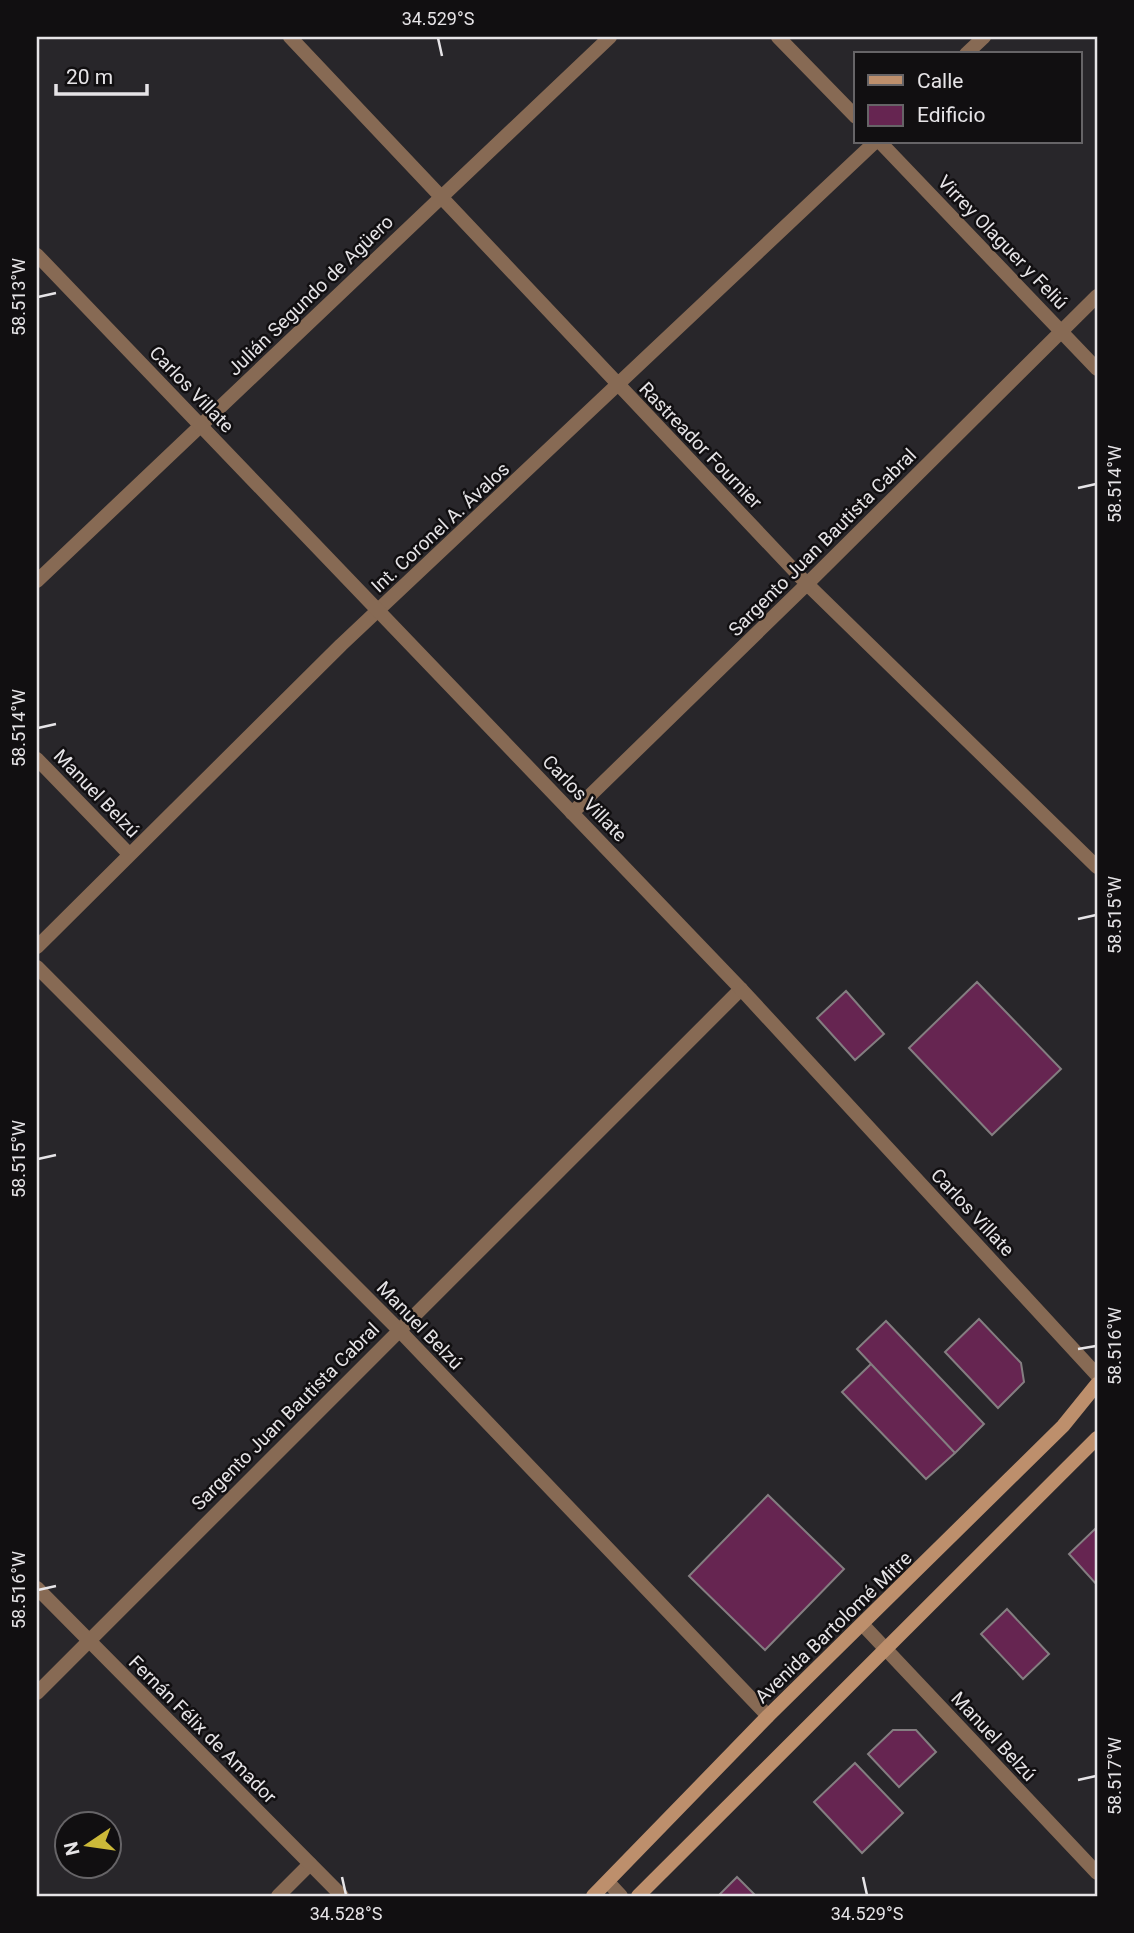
<svg xmlns="http://www.w3.org/2000/svg" width="1134" height="1933" viewBox="0 0 1134 1933" font-family="Roboto,sans-serif">
<rect width="100%" height="100%" fill="#28262a"/>
<!-- building -->
<path fill="#662551" stroke="#847e81" stroke-width="2" d="M977,982L1061,1069L992,1135L909,1048Z
M846,991L884,1034L855,1060L817,1018Z
M979,1319L1021,1363L1024,1382L998,1408L945,1352Z
M886,1321L984,1424L955,1453L857,1349Z
M871,1364L955,1453L926,1479L842,1392Z
M768,1495L844,1569L765,1650L689,1576Z
M1097,1527V1585L1069,1554Z
M1007,1609L1049,1654L1023,1679L981,1634Z
M893,1730H916L936,1752L899,1787L868,1754Z
M855,1763L903,1813L862,1853L814,1802Z
M737,1877L756,1896H723L720,1894Z"/>
<g fill="none" stroke-linecap="round" stroke-linejoin="round">
<!-- pedestrian -->
<path stroke="#876a54" stroke-width="14" d="M278,1896L310,1864"/>
<!-- minor -->
<path stroke="#876a54" stroke-width="14" d="M290,37L807,584L1097,867
M778,37L856,117
M966,54L984,37
M880,142L1097,369
M37,581L610,37
M37,759L129,854
M572,813L807,584L1097,296
M37,947L341,645L875,142
M37,967L398,1329L768,1716
M37,1588L342,1896
M863,1625L1097,1873
M37,1693L741,989
M608,1882L621,1896"/>
<!-- tertiary -->
<path stroke="#876a54" stroke-width="14" d="M37,255L741,989L1097,1375"/>
<!-- secondary -->
<path stroke="#bd8f6c" stroke-width="14" d="M593,1896L768,1716L1063,1426L1097,1384
M638,1896L1097,1438"/>
</g>
<!-- ticks -->
<path fill="none" stroke="#e6e4e7" stroke-width="2.5" d="M438,38L442,56M38,297L56,293M1078,488L1096,484M38,728L56,724M1078,919L1096,915M38,1159L56,1155M1078,1349L1096,1346M38,1590L56,1586M1078,1780L1096,1776M342,1877L346,1895M863,1877L867,1895"/>
<g text-anchor="middle" stroke-width="5" stroke-linejoin="round" paint-order="stroke">
<!-- street labels -->
<g font-size="19" fill="#e6e4e7" stroke="#110f11">
<text transform="translate(1003 242) rotate(46)" y="7">Virrey Olaguer y Feliú</text>
<text transform="translate(310 295) rotate(-44)" y="7">Julián Segundo de Agüero</text>
<text transform="translate(192 389) rotate(46)" y="7">Carlos Villate</text>
<text transform="translate(701 445) rotate(46)" y="7">Rastreador Fournier</text>
<text transform="translate(440 527) rotate(-43)" y="7">Int. Coronel A. Ávalos</text>
<text transform="translate(822 542) rotate(-45)" y="7">Sargento Juan Bautista Cabral</text>
<text transform="translate(97 793) rotate(46)" y="7">Manuel Belzú</text>
<text transform="translate(585 798) rotate(46)" y="7">Carlos Villate</text>
<text transform="translate(973 1212) rotate(47)" y="7">Carlos Villate</text>
<text transform="translate(420 1325) rotate(46)" y="7">Manuel Belzú</text>
<text transform="translate(285 1416) rotate(-45)" y="7">Sargento Juan Bautista Cabral</text>
<text transform="translate(833 1627) rotate(-44)" y="7">Avenida Bartolomé Mitre</text>
<text transform="translate(203 1729) rotate(45)" y="7">Fernán Félix de Amador</text>
<text transform="translate(994 1736) rotate(47)" y="7">Manuel Belzú</text>
</g>
</g>
<!-- border -->
<rect width="1134" height="1933" fill="none" stroke="#110f11" stroke-width="77"/>
<!-- legend -->
<rect x="854" y="52" width="228" height="91" fill="#110f11" stroke="#666467" stroke-width="2"/>
<rect x="868" y="75" width="35" height="10" fill="#bd8f6c" stroke="#666467" stroke-width="2"/>
<text x="917" y="88" font-size="21" fill="#e6e4e7">Calle</text>
<rect x="868" y="105" width="35" height="21" fill="#662551" stroke="#666467" stroke-width="2"/>
<text x="917" y="122" font-size="21" fill="#e6e4e7">Edificio</text>
<!-- north arrow -->
<g transform="translate(88 1845) rotate(257)"><circle r="33" fill="#110f11" stroke="#666467" stroke-width="2"/>
<path d="M0-5L12 26L0 18L-12 26Z" fill="#ccb939"/>
<text y="-10" font-size="19" font-weight="bold" text-anchor="middle" fill="#e6e4e7">N</text>
</g>
<!-- scale -->
<path d="M56 84v10h91v-10" fill="none" stroke="#e6e4e7" stroke-width="3.5"/>
<text x="66" y="84" font-size="21" fill="#e6e4e7" stroke="#110f11" stroke-width="5" paint-order="stroke">20 m</text>
<rect x="38" y="38" width="1058" height="1857" fill="none" stroke="#e6e4e7" stroke-width="2.5"/>
<g font-size="18" text-anchor="middle" fill="#e6e4e7">
<text x="438" y="25">34.529°S</text>
<text transform="translate(19 297) rotate(-90)" y="6">58.513°W</text>
<text transform="translate(1115 484) rotate(-90)" y="6">58.514°W</text>
<text transform="translate(19 728) rotate(-90)" y="6">58.514°W</text>
<text transform="translate(1115 915) rotate(-90)" y="6">58.515°W</text>
<text transform="translate(19 1159) rotate(-90)" y="6">58.515°W</text>
<text transform="translate(1115 1346) rotate(-90)" y="6">58.516°W</text>
<text transform="translate(19 1590) rotate(-90)" y="6">58.516°W</text>
<text transform="translate(1115 1776) rotate(-90)" y="6">58.517°W</text>
<text x="346" y="1920">34.528°S</text>
<text x="867" y="1920">34.529°S</text>
</g>
</svg>
